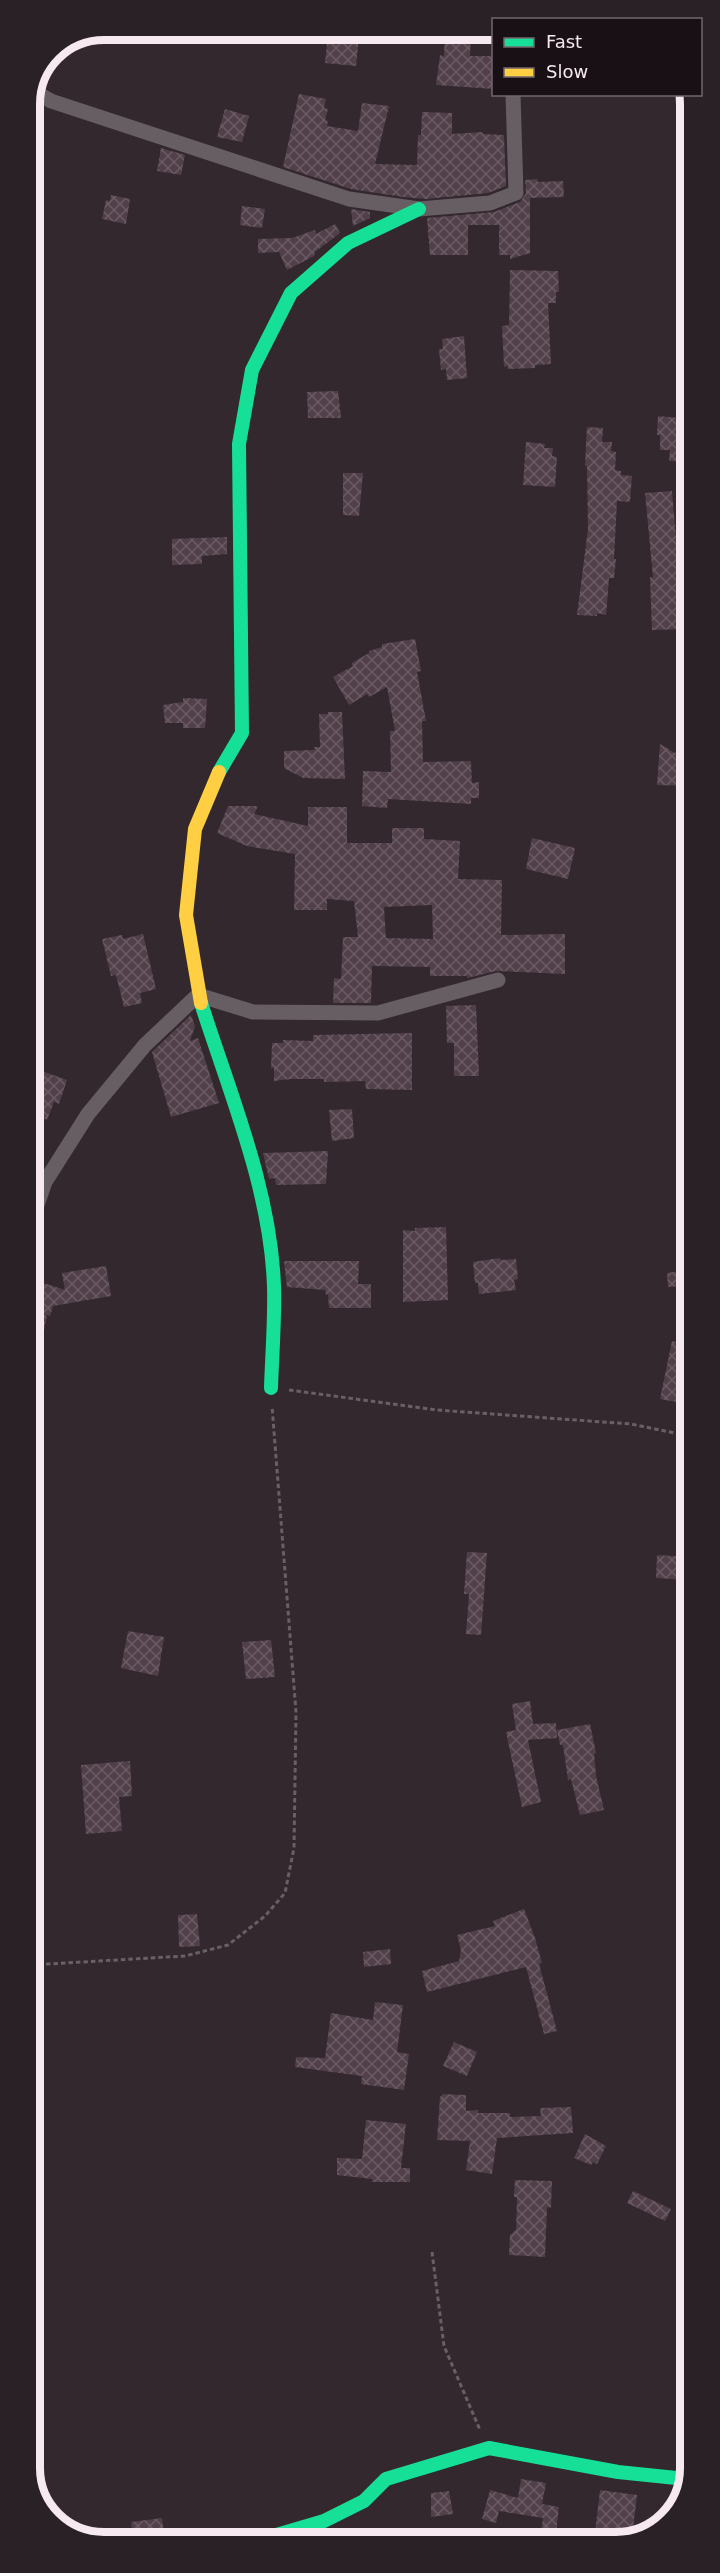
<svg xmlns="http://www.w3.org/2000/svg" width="720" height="2573" viewBox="0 0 720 2573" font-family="'DejaVu Sans',sans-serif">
<defs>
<pattern id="building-cross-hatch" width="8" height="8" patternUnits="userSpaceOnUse" patternTransform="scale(1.5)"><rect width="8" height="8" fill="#513f49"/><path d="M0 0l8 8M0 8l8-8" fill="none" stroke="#6b5b64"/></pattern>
</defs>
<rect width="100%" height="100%" fill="#32282d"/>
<!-- building -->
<path fill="url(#building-cross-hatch)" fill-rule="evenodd" d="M445,31H471L470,56H494V89L436,85L440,55L444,56Z
M328,34L359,36L356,66L325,63Z
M299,94L326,99L324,108L328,109L325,120L328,121L327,126L358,131L362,103L389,106L375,164L417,165L418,135H421L422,112L452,113V134L482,132L483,134L504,135L506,186L488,193L426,199L403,197L351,189L283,167Z
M225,109L249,116L242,142L217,137Z
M161,148L185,155L181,175L157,171Z
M537,179L538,182L563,181L564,197L530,198V253L510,259V255H499V225H468V255H430L427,218L494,212L520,202L526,193L525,180Z
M111,195L130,199L126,224L102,219L106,200L110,201Z
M242,206L265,209L262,228L240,225Z
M351,209L370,212V218L353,226Z
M335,224L340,233L315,252L314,256L287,270L279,252L258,253V239L292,238L315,230L316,234Z
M510,270L558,271L559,292H556V303H548L551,364L535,365V368L508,369V366L504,367L502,326L509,325Z
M464,336L467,378L447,380L446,369L441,370L439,349H443L442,339Z
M338,391L341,418H308L307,392Z
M658,416L689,419L688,462L669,461L670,450H660V435H657Z
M587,427L603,428L602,442H612L611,451L616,452L615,470L621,471V475L632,476L630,502L617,501L614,559H616L614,578H609L606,615L597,613V616L577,615L588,529L587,466L585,465Z
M526,442L545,444L544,448H553L552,456L557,457L555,487L523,485Z
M343,473H363L359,516L343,515Z
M672,491L676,538H680L684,576H689V629L652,630L650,577H653L645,493Z
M227,537V554L202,556V564L172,565V539Z
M415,639L421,671L417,672L426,721H422L423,762L471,761L472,783L479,782V798H471V804L388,799L387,808L362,806L363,771L391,772L390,731H395L387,687L369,697L367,694L349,705L333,677L353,666L352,663L369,653V651L382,647V644Z
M183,698L207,699L205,728H183V723H165L163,705L183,702Z
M328,712H342L345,779L303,778L284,768V751L315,750L314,747H320L319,714H328Z
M689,743V786L657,785L660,744L675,753Z
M228,806H258L254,814L308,826V807H347V843H392V828H424V839L460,841L458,879L502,880L501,935L565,934V974L496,971L467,978V976H430V967L372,966L371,1003H333L334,978L341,979L343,937H358L354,901L327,899V910H294L295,854L247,846L217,833ZM432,905L433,939L386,938L384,907Z
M532,838L575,848L568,879L526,869Z
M143,934L156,989L140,993L142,1003L124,1007L116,975L111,976L102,939L122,935L123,939Z
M476,1005L479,1076H454V1043H447L446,1006Z
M191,1015L195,1026L190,1041L198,1038L219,1103L171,1117L152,1052Z
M412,1033V1090L366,1089L365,1081L324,1082V1079H291L274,1081V1068H271L272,1043H283V1040L313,1041V1035Z
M42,1071L67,1080L59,1104L54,1102L47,1120L31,1113L35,1095H32Z
M352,1109L354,1138L332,1141L329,1110Z
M328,1151L326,1184L276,1185L275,1178L269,1179L263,1153Z
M446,1227L448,1300L403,1302V1230L415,1231V1228Z
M500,1258L501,1260L516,1259L518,1279L514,1280L516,1290L479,1294L478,1283H475L473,1262Z
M284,1261H359L358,1284H371V1308H329L328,1294L326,1295L325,1290L287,1287Z
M106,1266L111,1296L53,1306L50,1316L47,1315L38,1361L31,1360V1279L65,1290L62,1273Z
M681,1271L683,1286L668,1287L667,1273Z
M672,1341L689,1344V1399L684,1398L682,1403L660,1399Z
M467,1552L487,1553L481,1635L466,1634L469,1594H464Z
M657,1555L689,1557L688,1580L656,1578Z
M128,1631L164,1637L158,1676L121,1668Z
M271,1640L275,1677L246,1679L242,1642Z
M530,1701L533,1724L556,1723L557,1738L528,1740L541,1802L522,1807L506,1732L516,1730L512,1704Z
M590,1724L596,1753L594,1754L596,1776L604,1810L580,1815L571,1779L568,1780L563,1745H560L557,1730Z
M130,1761L132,1796L119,1797L122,1831L86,1834L81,1765Z
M524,1909L535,1938L542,1963L539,1964L557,2031L544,2034L526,1967L427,1992L422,1971L459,1961L461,1950L457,1935L495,1926L493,1921Z
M197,1914L200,1946L179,1947L178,1915Z
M390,1949L391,1964L364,1967L363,1952Z
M375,2002L403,2005L397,2052L409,2054L404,2090L361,2084L362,2076L295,2067L296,2057L325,2058L331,2013L373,2020Z
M454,2042L477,2052L467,2076L443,2066Z
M443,2094L466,2095V2111L478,2110V2113H510V2117L541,2116L540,2108L571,2107L573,2133L497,2138L492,2174L466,2170L470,2141L437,2140L440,2097Z
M366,2120L406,2124L401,2168H410V2182H372V2179L337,2175V2158L362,2159Z
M585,2134L606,2146L597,2164L593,2162L591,2165L574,2158Z
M515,2180L552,2181L551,2208L547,2207L545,2257L509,2255L510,2235L516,2230L517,2197H514Z
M633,2191L671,2209L665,2221L627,2203Z
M521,2479L546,2483L542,2504L559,2507L556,2533L541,2531L543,2518L499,2511L496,2523L482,2519L490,2490L518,2498Z
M600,2490L637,2495L632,2537L595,2533Z
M449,2491L453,2514L431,2517V2493Z
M162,2518L165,2543H134L131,2522Z"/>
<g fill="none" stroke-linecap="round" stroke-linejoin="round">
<!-- path -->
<path stroke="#696064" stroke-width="3" stroke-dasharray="4.5 3" stroke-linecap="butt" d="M289,1390L437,1410L631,1424L689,1436
M31,1965L185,1956L228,1945L265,1916L285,1893L294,1848L296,1712L272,1406
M432,2252L444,2346L480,2430"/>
<!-- street -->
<path stroke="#665e62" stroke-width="15" d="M35,92L51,101L349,199L419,209L490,203L516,193L513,94
M31,1222L45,1182L88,1114L145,1045L198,995L253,1012L378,1013L498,980"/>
<!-- fast -->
<path stroke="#16e098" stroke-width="14" d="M219,772L242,733L239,444L252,370L291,293L348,243L419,209
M201,1003C230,1094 271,1190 274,1287C275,1320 272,1355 271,1388
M252,2542L324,2521L364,2501L386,2479L489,2448L618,2472L686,2479"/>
<!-- slow -->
<path stroke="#ffcf43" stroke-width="14" d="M201,1003L186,915L195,829L219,772"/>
</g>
<!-- crop -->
<path d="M0 0H720V2573H0ZM104 40H616A64 64 0 0 1 680 104V2468A64 64 0 0 1 616 2532H104A64 64 0 0 1 40 2468V104A64 64 0 0 1 104 40Z" fill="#2a2126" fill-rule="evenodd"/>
<path fill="none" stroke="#f6e9ef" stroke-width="8" d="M104 40H616A64 64 0 0 1 680 104V2468A64 64 0 0 1 616 2532H104A64 64 0 0 1 40 2468V104A64 64 0 0 1 104 40Z"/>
<!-- legend -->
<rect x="492" y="18" width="210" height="78" fill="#181014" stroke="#71676c" stroke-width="1.5"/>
<rect x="504" y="38" width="30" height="9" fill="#16e098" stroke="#71676c" stroke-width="1.5"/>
<text x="546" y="48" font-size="18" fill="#f6e9ef">Fast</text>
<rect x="504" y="68" width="30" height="9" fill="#ffcf43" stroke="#71676c" stroke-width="1.5"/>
<text x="546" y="78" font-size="18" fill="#f6e9ef">Slow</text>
</svg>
